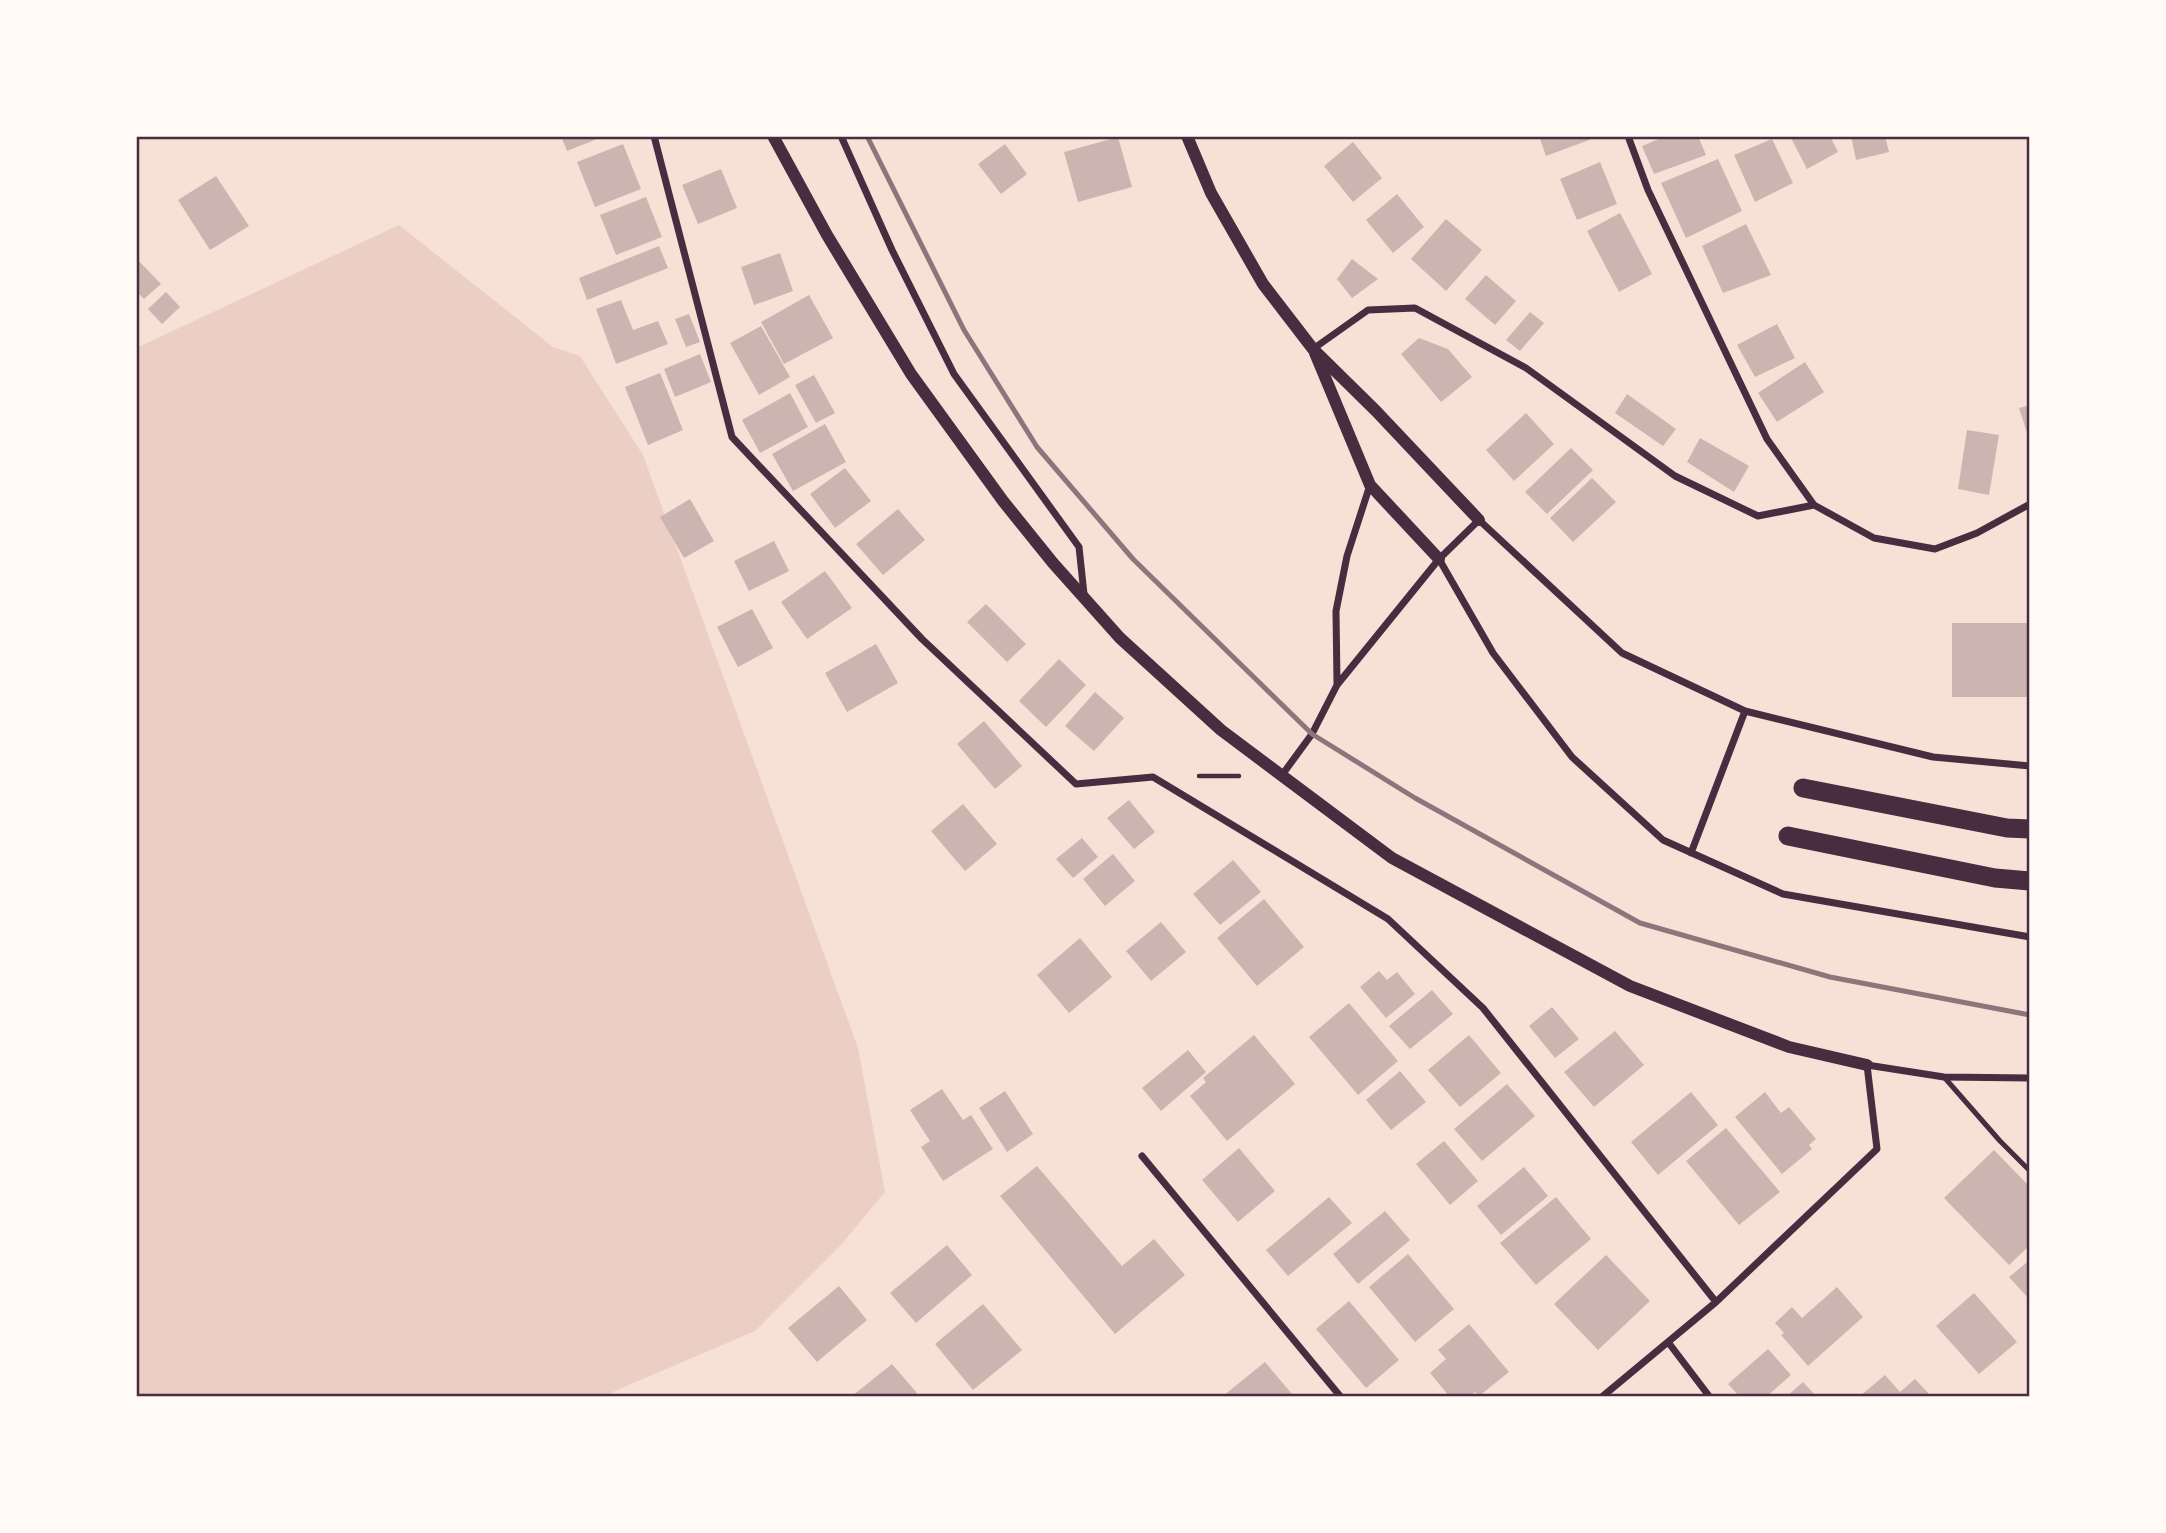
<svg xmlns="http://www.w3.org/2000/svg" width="2166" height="1533" viewBox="0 0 2166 1533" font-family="Overpass,sans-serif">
<rect width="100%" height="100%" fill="#f7e1d7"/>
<!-- green -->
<path fill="#ebcfc5" d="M399,225L553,347L580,356L643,455L858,1048L885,1192L840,1246L755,1331L617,1390L606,1396H137L136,348Z"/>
<!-- building -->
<path fill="#ccb4b1" d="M561,136H602V137L567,151Z
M1539,136H1597V137L1546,156Z
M1666,136H1698L1706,155L1654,174L1642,146Z
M1790,136H1830L1838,152L1807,169Z
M1851,136H1885L1889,152L1856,160Z
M1118,137L1132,187L1078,202L1064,152Z
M1772,139L1793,183L1755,202L1734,155Z
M1353,142L1382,178L1353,202L1324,166Z
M623,144L641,189L595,207L577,162Z
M1005,144L1027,174L1001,194L978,164Z
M1718,159L1742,211L1686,238L1661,183Z
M1600,162L1617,204L1577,220L1560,179Z
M721,169L737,208L698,224L682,185Z
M216,176L249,226L210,250L178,200Z
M1397,194L1424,227L1393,253L1366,220Z
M646,197L662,237L616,255L600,215Z
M1620,213L1652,274L1619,292L1587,231Z
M1446,219L1482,250L1446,291L1411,259Z
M1746,224L1771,275L1723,293L1702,246Z
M659,246L668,268L587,300L579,278Z
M780,253L793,291L754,305L741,267Z
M136,258L161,284L144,299L136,291Z
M1352,259L1378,279L1352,298L1337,279Z
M1486,275L1516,301L1495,325L1465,299Z
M166,292L180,307L162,324L148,309Z
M809,295L833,338L784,364L761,322Z
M621,300L633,330L658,321L668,344L616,364L596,309Z
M1530,312L1544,323L1520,351L1506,340Z
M689,314L700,342L686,347L675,319Z
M1777,324L1795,358L1755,377L1737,345Z
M761,326L790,377L759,395L730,343Z
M1419,338L1448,349L1472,377L1441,402L1401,354Z
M700,354L711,382L675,397L664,369Z
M1805,362L1824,392L1777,422L1758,393Z
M660,373L683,430L648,445L625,387Z
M814,375L835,413L816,423L795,385Z
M790,393L808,427L760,453L742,420Z
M1627,394L1676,429L1663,446L1615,413Z
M2030,405V439H2029L2019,408Z
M1526,413L1554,444L1514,481L1486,450Z
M825,424L846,462L793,491L772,454Z
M1967,430L1999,435L1989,495L1958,489Z
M1700,438L1749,466L1734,492L1687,462Z
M1571,448L1593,470L1547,514L1525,492Z
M845,468L871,501L835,528L810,494Z
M1592,478L1616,502L1573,542L1550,518Z
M690,499L714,541L684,558L660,517Z
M898,509L925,540L883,575L856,544Z
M774,541L789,571L749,591L734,561Z
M825,571L852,608L807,639L781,602Z
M986,604L1026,644L1007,662L967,622Z
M752,609L773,648L738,667L717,627Z
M1952,623H2030V697H1952Z
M876,644L898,683L847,712L825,673Z
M1059,659L1086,685L1046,727L1019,701Z
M1095,692L1124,718L1094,751L1065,726Z
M984,721L1022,766L995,789L957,744Z
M1129,800L1155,832L1134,849L1107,818Z
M963,804L997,844L965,871L931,831Z
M1082,838L1098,857L1073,878L1056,859Z
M1113,854L1135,881L1105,906L1083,879Z
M1233,860L1261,892L1220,925L1193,894Z
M1264,899L1304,947L1257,986L1217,938Z
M1161,922L1186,952L1151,981L1126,951Z
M1080,938L1112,977L1069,1013L1037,975Z
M1379,971L1387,980L1397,972L1415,994L1386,1018L1360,987Z
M1432,990L1453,1014L1410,1049L1389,1026Z
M1349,1003L1398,1061L1358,1095L1309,1037Z
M1552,1007L1579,1039L1555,1058L1529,1026Z
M1615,1031L1644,1065L1594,1107L1564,1072Z
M1254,1035L1295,1084L1227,1141L1190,1096L1206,1082L1203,1078Z
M1469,1035L1501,1073L1460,1107L1428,1070Z
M1188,1050L1206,1072L1161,1111L1142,1088Z
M1400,1071L1426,1102L1391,1130L1366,1100Z
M1507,1084L1535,1116L1482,1161L1454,1129Z
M942,1089L963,1120L971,1115L993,1149L943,1181L921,1147L930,1141L910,1110Z
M1005,1091L1033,1134L1007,1152L979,1108Z
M1691,1092L1718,1125L1658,1175L1631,1142Z
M1765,1092L1781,1113L1789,1107L1816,1139L1809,1145L1812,1149L1782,1174L1735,1117Z
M1726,1128L1780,1192L1739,1225L1686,1161Z
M1444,1141L1478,1181L1450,1205L1416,1164Z
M1239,1148L1275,1191L1238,1222L1202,1180Z
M1994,1150L2030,1187V1245L2009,1265L1944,1198Z
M1037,1166L1122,1266L1154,1239L1185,1275L1115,1334L1000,1196Z
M1524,1167L1548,1196L1501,1235L1477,1206Z
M1329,1197L1352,1223L1288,1276L1266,1250Z
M1556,1197L1591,1239L1536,1285L1500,1243Z
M1385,1211L1410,1240L1358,1284L1333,1254Z
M947,1245L972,1275L916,1323L890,1293Z
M1408,1254L1454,1309L1415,1342L1369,1287Z
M1606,1255L1650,1301L1598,1350L1554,1304Z
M2030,1260V1300L2009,1277Z
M839,1286L867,1320L817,1362L788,1328Z
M1837,1287L1863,1317L1808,1366L1781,1335L1784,1333L1775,1323L1792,1307L1802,1318Z
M1974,1293L2017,1342L1979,1374L1936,1326Z
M1349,1301L1399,1360L1366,1388L1316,1329Z
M983,1304L1022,1350L973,1390L935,1344Z
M1469,1324L1509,1372L1479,1396L1475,1392L1470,1396H1449L1430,1373L1446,1359L1438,1350Z
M1768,1349L1791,1375L1767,1396H1739L1728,1384Z
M1265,1362L1292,1394L1288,1396H1223Z
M892,1364L917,1393L912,1396H852Z
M1885,1375L1900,1392L1915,1379L1931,1396H1860Z
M1803,1382L1816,1396H1787Z"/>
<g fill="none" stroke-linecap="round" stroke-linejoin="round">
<!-- path -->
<path stroke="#4a2c40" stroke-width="4.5" d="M1199,776H1239"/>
<!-- service -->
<path stroke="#4a2c40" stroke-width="5" d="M1944,1077L2000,1141L2030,1171"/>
<!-- minor -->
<path stroke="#4a2c40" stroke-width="7" d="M654,136L732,437L922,639L1076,784L1153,777L1388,919L1483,1008L1716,1302
M841,136L892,250L954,374L1079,547L1084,594
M1628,136L1648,190L1767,439L1814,505L1874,538L1935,549L1977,533L2030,504
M1313,349L1368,310L1415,308L1526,368L1675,476L1758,516L1814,505
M1439,559L1493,653L1572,757L1663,840L1783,894L2030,937
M1337,684L1336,611L1347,556L1370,485
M1282,775L1312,734L1337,685L1439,559L1479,520L1622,653L1745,711L1933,757L2030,766
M1691,853L1745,711
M1142,1156L1340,1396
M1668,1342L1709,1396
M1603,1396L1716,1302L1877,1149L1867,1065L1944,1077L2030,1078"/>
<!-- tertiary -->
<path stroke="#4a2c40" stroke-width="12" d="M773,136L827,235L911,374L1003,501L1053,563L1120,638L1221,730L1392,858L1630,986L1789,1047L1867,1065
M1187,136L1211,193L1263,284L1313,349L1376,411L1479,520
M1315,353L1370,485L1439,559"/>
<!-- trunk -->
<path stroke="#4a2c40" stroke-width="19" d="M1803,788L2007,828L2030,829
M1788,836L1995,878L2030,881"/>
<!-- rail -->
<path stroke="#8f747c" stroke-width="5" d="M867,136L964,330L1037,447L1133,559L1312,734L1415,798L1640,923L1830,977L2030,1015"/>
</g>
<!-- border -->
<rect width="2166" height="1533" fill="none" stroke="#fffaf5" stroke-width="276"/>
<rect x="138" y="138" width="1890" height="1257" fill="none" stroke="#4a2c40" stroke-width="2.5"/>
</svg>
